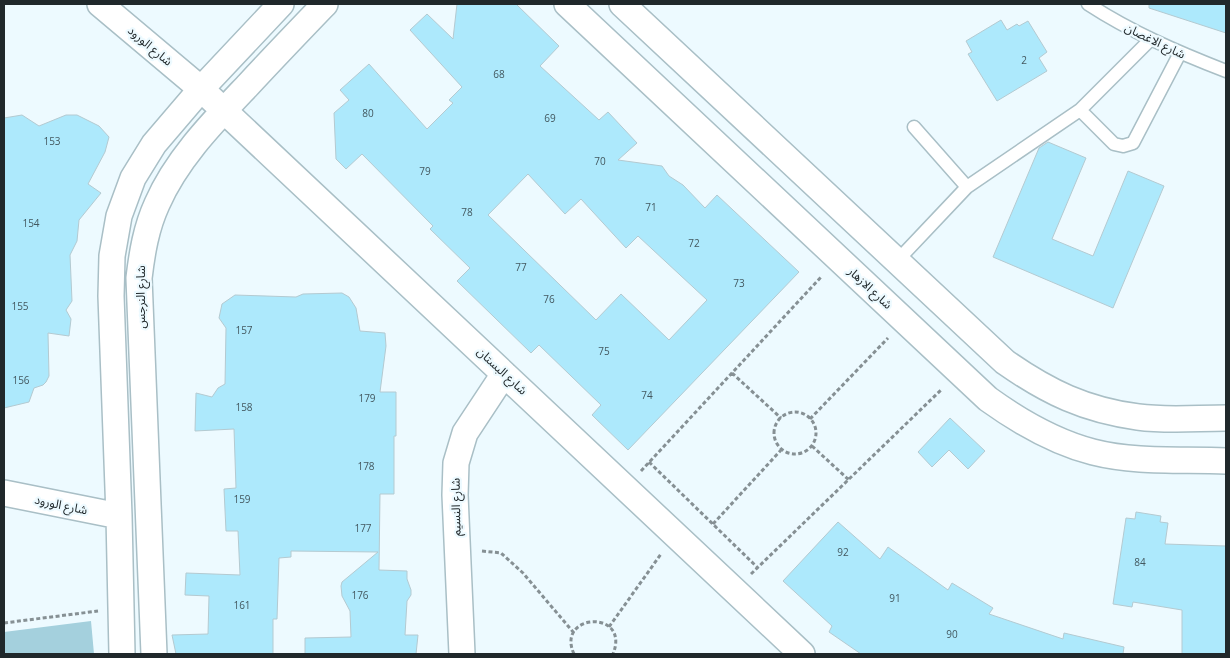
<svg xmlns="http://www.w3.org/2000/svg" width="1230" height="658" viewBox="0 0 1230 658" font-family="'Open Sans','Noto Sans Arabic',sans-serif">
<rect width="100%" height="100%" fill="#edfaff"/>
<!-- green -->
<path fill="#a4d0dd" d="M91,621L94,654H4V632Z"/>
<!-- building -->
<path fill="#ade9fc" stroke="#b4cad1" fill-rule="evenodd" d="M457,4H516L559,46L540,66L599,120L608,112L637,143L618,160L662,166L669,176L683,185L705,208L717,195L799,272L628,450L592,415L601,405L539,345L531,353L457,281L470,268L430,229L433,226L362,154L346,169L336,159L334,113L349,100L340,90L369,64L427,129L453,103L449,100L462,87L410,30L427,14L453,39ZM528,174L565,214L581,199L626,248L638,236L707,300L669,340L621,294L596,320L488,215Z
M1149,4H1226V33L1149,8Z
M1001,20L1007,30L1017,24L1019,26L1028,21L1047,52L1039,58L1047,71L997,101L968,54L972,52L966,41Z
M22,115L39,126L66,115H77L99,126L109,137L105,152L88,184L101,193L79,220L77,241L70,255L72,301L66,310L71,319L69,336L48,333L49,376L46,382L43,385L34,388L29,402L4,408V118Z
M1048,142L1086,158L1052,239L1093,256L1128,171L1164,186L1113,308L993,257L1039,148Z
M342,293L349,297L356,308L360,331L385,333L386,346L380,392H396V436H394V494H380L379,570L407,571V579L411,590V595L407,601L405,635H418L416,654H305V638L351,637L350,611L342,596L341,586L342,582L378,552L291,551V557L279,558L277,619H273V654H176L172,635L208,634L209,596L185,595L186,573L240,575L238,531H226L224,489L236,488L234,429L195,431L196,393L212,397L218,388L225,384L226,328L219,318L222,304L235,295L296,297L303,294Z
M950,418L985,451L968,469L949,450L932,467L918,452Z
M1136,512L1161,516L1160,522L1168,523L1165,544L1226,546V654H1182V610L1133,602L1132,607L1113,604L1126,518L1135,519Z
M838,522L880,559L888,547L948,590L952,583L993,608L989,614L1063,639L1064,633L1124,647L1123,654H861L829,632L832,626L783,581Z"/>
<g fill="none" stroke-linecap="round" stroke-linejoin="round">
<!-- service casing -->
<g stroke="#a9bfc6" stroke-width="15">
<path id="service" d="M1088,4C1131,32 1177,52 1226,71
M1080,110L1114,144L1123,146L1133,143L1180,53
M914,127L967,187
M897,261L967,187L1080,110L1150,40"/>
</g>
<!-- minor casing -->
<g stroke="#a9bfc6" stroke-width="28">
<path id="minor" d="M100,4L201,89L802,654
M567,4L988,399C1020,422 1054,442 1093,452C1136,463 1182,459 1226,461
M622,4L1005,362C1048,392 1085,410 1138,417C1167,421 1197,418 1226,418
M4,493L119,516
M122,654L119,516L111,296L112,256L119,216L133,178L154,144L201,89L281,4
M154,654L139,278C142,253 146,228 157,204C177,158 215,120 249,84C274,57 300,30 325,4
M462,654L455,495L456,463L465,433L504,374"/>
</g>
<!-- path -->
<path stroke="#869094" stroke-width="3" stroke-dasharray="4 2.5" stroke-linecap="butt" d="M732,373L781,418
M774 433a21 21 0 1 1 42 0a21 21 0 1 1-42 0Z
M810,419L888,338
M812,446L849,480
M649,462L758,568
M641,471L822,276
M713,524L782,449
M482,551L501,553L523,573L574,633
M751,574L942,389
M4,623L98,611
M609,627L661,554
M574,654C555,613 631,609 613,654"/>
<!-- service -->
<use href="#service" stroke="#fff" stroke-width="12"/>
<!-- minor -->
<use href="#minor" stroke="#fff" stroke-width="25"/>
</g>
<g text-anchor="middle" stroke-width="4.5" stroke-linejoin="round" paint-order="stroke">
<!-- number labels -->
<g font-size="10" fill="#43585f">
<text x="1024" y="64">2</text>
<text x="499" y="78">68</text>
<text x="368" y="117">80</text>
<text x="550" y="122">69</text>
<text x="52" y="145">153</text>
<text x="600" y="165">70</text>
<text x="425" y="175">79</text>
<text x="651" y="211">71</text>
<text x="467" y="216">78</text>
<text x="31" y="227">154</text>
<text x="694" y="247">72</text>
<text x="521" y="271">77</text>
<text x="739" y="287">73</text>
<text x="549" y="303">76</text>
<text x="20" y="310">155</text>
<text x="244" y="334">157</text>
<text x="604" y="355">75</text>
<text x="21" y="384">156</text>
<text x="647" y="399">74</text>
<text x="367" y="402">179</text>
<text x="244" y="411">158</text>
<text x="366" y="470">178</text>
<text x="242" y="503">159</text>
<text x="363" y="532">177</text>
<text x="843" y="556">92</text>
<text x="1140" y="566">84</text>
<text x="360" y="599">176</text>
<text x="895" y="602">91</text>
<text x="242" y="609">161</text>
<text x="952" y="638">90</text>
</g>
<!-- street labels -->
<g font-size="12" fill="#20282b" stroke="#edfaff">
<text transform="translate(1155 41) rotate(26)" y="4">شارع الاغصان</text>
<text transform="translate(150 46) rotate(40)" y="4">شارع الورود</text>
<text transform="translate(870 288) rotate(43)" y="4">شارع الازهار</text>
<text transform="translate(141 297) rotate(-90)" y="4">شارع النرجس</text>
<text transform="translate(502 371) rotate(43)" y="4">شارع البستان</text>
<text transform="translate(61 505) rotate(12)" y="4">شارع الورود</text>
<text transform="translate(456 507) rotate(-91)" y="4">شارع النسيم</text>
</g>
</g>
<!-- border -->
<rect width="1230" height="658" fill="none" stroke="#20282b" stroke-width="10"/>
</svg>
